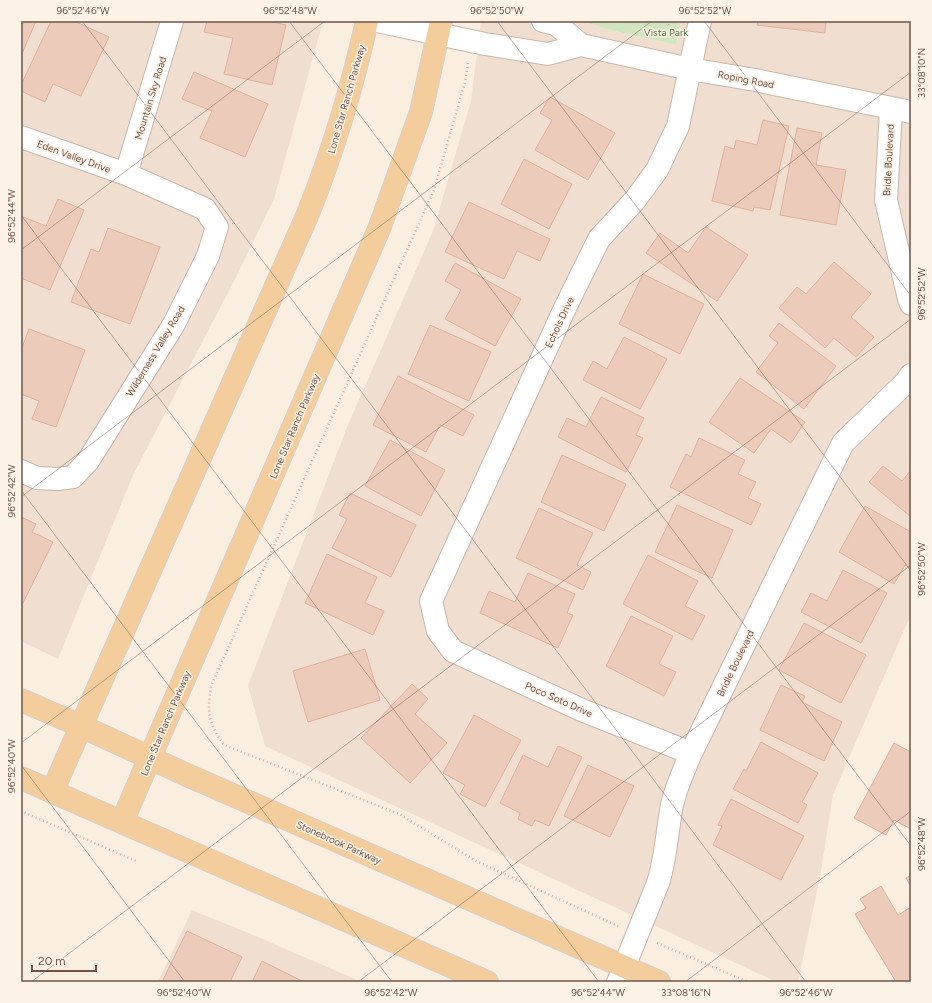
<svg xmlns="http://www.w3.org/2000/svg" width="932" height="1003" viewBox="0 0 932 1003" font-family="Figtree,sans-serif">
<rect width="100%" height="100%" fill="#faeee0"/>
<!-- residential -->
<path fill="#f0dfd0" d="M21,21H323L274,199L233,283L133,475L58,659L21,641Z
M481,21H581L610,30L676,45L680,21H911V151L909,185L911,219V617L907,623L833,795L820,877L798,982H777L265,746L248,686L347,427L433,231L471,101Z
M192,910L251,934L362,982H158Z"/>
<!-- green -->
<path fill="#d2e5c1" d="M581,21H680L676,45L610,30Z"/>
<!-- building -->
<path fill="#edcbba" stroke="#deb09c" d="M21,21H36L21,56Z
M51,21H74L109,37L81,96L53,84L45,102L21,91V85Z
M207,21H268L286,25L272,85L224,74L233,38L204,32Z
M758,21H826L825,33L757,25Z
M194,72L268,104L245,157L200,138L212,111L182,99Z
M550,97L615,133L588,180L535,150L552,120L540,113Z
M763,120L789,126L770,210L754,207L753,211L712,201L725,146L734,149L736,140L757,145Z
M797,128L822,133L816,165L846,170L836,225L780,215Z
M524,159L572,184L549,229L501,204Z
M58,199L84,210L50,290L21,278V216L46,226Z
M469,202L550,239L540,261L517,251L504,279L445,252Z
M706,227L748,255L717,301L646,253L660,233L688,253Z
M108,228L160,247L130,324L71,302L91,249L99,252Z
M834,262L871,294L851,317L874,337L856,357L834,338L825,348L779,308L797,287L806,294Z
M455,263L521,299L495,346L445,319L461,290L445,281Z
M643,274L704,304L680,354L619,324Z
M779,323L836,366L804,409L756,372L778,343L769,336Z
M430,325L491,352L469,401L408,374Z
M29,329L85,350L56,427L32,419L39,401L21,394V350Z
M624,337L667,359L640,409L583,380L593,361L607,369Z
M398,376L474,415L463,436L440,425L426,452L373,425Z
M740,378L805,422L791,443L771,429L754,453L709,422Z
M601,397L644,418L636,435L643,438L626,472L558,437L567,418L586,427Z
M699,438L745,460L738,474L756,482L748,498L761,504L751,525L670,487L686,454L691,457Z
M390,440L445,470L421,516L365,486Z
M562,455L626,484L604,531L541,502Z
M883,466L902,481L911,470V517L869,482Z
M350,493L416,525L391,577L332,548L347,519L339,515Z
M677,505L733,530L712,578L655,552Z
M865,506L911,532V569L905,565L894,584L839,552Z
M539,508L593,533L577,565L591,572L583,590L516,558Z
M21,517L36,524L32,532L53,542L21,607Z
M327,554L377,577L365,603L384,611L373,635L305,603Z
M648,555L698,581L685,606L705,616L692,640L623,604Z
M843,570L887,593L861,643L801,612L811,593L827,601Z
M528,573L575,594L567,613L573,615L558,648L480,613L489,591L515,602Z
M631,616L673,636L659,664L676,672L664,696L606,666Z
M804,623L866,655L841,703L779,670Z
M365,649L380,700L308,722L293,671Z
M412,684L428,699L415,714L447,743L410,783L361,738Z
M781,685L805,696L802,702L842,722L824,761L760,730Z
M474,715L521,740L485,807L460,794L465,785L443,773Z
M761,742L818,773L802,802L807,805L798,823L733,789L744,769L746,771Z
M894,743L911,752V829L894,820L886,835L854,818Z
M558,746L582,757L549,826L535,820L532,826L518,819L520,813L500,803L523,755L548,767Z
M588,765L634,786L610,837L564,816Z
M731,799L804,836L781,880L713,845L722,826L718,825Z
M911,875V887L906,878Z
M881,886L898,915L911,907V982H896L855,914L866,908L860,899Z
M187,931L242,957L230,982H162Z
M262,961L304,982H252Z"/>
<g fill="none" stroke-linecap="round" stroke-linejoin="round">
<!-- minor casing -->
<g stroke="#c9b5a9" stroke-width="24">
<path id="minor" d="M377,21L485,44L548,54L581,45
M543,21L556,24L581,45L690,69L755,80L911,112
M891,109L886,200L909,299L911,304
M21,137L126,174L205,209L217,227L208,256L174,324L88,461L73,477L58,479L37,478L21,471
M126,174L172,21
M691,753L584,711L453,651L438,631L431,601L565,308L599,239L635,200L657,170L678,126L700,21
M618,982L658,883C666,858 667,831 672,805C676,787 684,770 691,753L843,443L906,382L911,375"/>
</g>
<!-- major casing -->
<g stroke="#d6cfcc" stroke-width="24">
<path id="major" d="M21,700L81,726L187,775L659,982
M21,778L487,982
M52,792L307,216C333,152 352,88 367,21
M122,822L379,229L421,112L441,21"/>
</g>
<!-- path -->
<path stroke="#d1ae9e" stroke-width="2.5" stroke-dasharray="1 3" stroke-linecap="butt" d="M666,21L675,36
M468,63L465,82L434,190L211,686C207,712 208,723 224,745L399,814L476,861L618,926
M21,811L138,862
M657,943L748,982"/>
<!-- minor -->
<use href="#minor" stroke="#fff" stroke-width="22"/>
<!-- major -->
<use href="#major" stroke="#f4cd9d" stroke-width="22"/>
</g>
<!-- ticks -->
<path fill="none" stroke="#6e544a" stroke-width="1" stroke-opacity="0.45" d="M82,21L806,982M289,21L911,846M497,21L911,571M704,21L911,296M21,215L599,982M21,250L325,21M21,490L392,982M21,497L652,21M21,743L911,72M21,765L185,982M31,982L911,319M358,982L911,565M685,982L911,811"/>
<g text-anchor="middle" stroke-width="3" stroke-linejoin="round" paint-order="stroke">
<!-- park labels -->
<g font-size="10" fill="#557343" stroke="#fdf2e6">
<text x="666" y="36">Vista Park</text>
</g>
<!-- street labels -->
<g font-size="10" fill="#6e544a" stroke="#fdf2e6">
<text transform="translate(746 79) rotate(11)" y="4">Roping Road</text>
<text transform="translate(150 98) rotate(-73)" y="4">Mountain Sky Road</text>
<text transform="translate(346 99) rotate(-74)" y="4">Lone Star Ranch Parkway</text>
<text transform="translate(74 156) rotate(20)" y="4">Eden Valley Drive</text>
<text transform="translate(888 160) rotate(-87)" y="4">Bridle Boulevard</text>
<text transform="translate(559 322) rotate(-65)" y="4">Echols Drive</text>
<text transform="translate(155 351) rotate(-59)" y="4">Wilderness Valley Road</text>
<text transform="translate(294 426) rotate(-67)" y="4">Lone Star Ranch Parkway</text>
<text transform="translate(735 663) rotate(-64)" y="4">Bridle Boulevard</text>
<text transform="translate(559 699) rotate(24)" y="4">Poco Soto Drive</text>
<text transform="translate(165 723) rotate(-67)" y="4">Lone Star Ranch Parkway</text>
<text transform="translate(339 842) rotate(24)" y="4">Stonebrook Parkway</text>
</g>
</g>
<!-- border -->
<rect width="932" height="1003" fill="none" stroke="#fdf2e6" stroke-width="44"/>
<!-- scale -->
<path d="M32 965v6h64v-6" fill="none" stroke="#6e544a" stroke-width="2"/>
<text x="38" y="965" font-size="12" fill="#6e544a" stroke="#fdf2e6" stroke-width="3" paint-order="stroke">20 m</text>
<rect x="22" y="22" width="888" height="959" fill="none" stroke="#6e544a" stroke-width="1.5"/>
<g font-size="10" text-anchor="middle" fill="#6e544a">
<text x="83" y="14">96°52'46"W</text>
<text x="290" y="14">96°52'48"W</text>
<text x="497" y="14">96°52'50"W</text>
<text x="705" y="14">96°52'52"W</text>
<text transform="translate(921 73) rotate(-90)" y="4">33°08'10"N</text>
<text transform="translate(11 216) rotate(-90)" y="4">96°52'44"W</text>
<text transform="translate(921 294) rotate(-90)" y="4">96°52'52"W</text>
<text transform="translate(11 491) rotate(-90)" y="4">96°52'42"W</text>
<text transform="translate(921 569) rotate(-90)" y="4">96°52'50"W</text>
<text transform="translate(11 766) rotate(-90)" y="4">96°52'40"W</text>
<text transform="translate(921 844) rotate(-90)" y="4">96°52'48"W</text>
<text x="184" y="996">96°52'40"W</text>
<text x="391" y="996">96°52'42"W</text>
<text x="598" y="996">96°52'44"W</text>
<text x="686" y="996">33°08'16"N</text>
<text x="806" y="996">96°52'46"W</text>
</g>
</svg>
